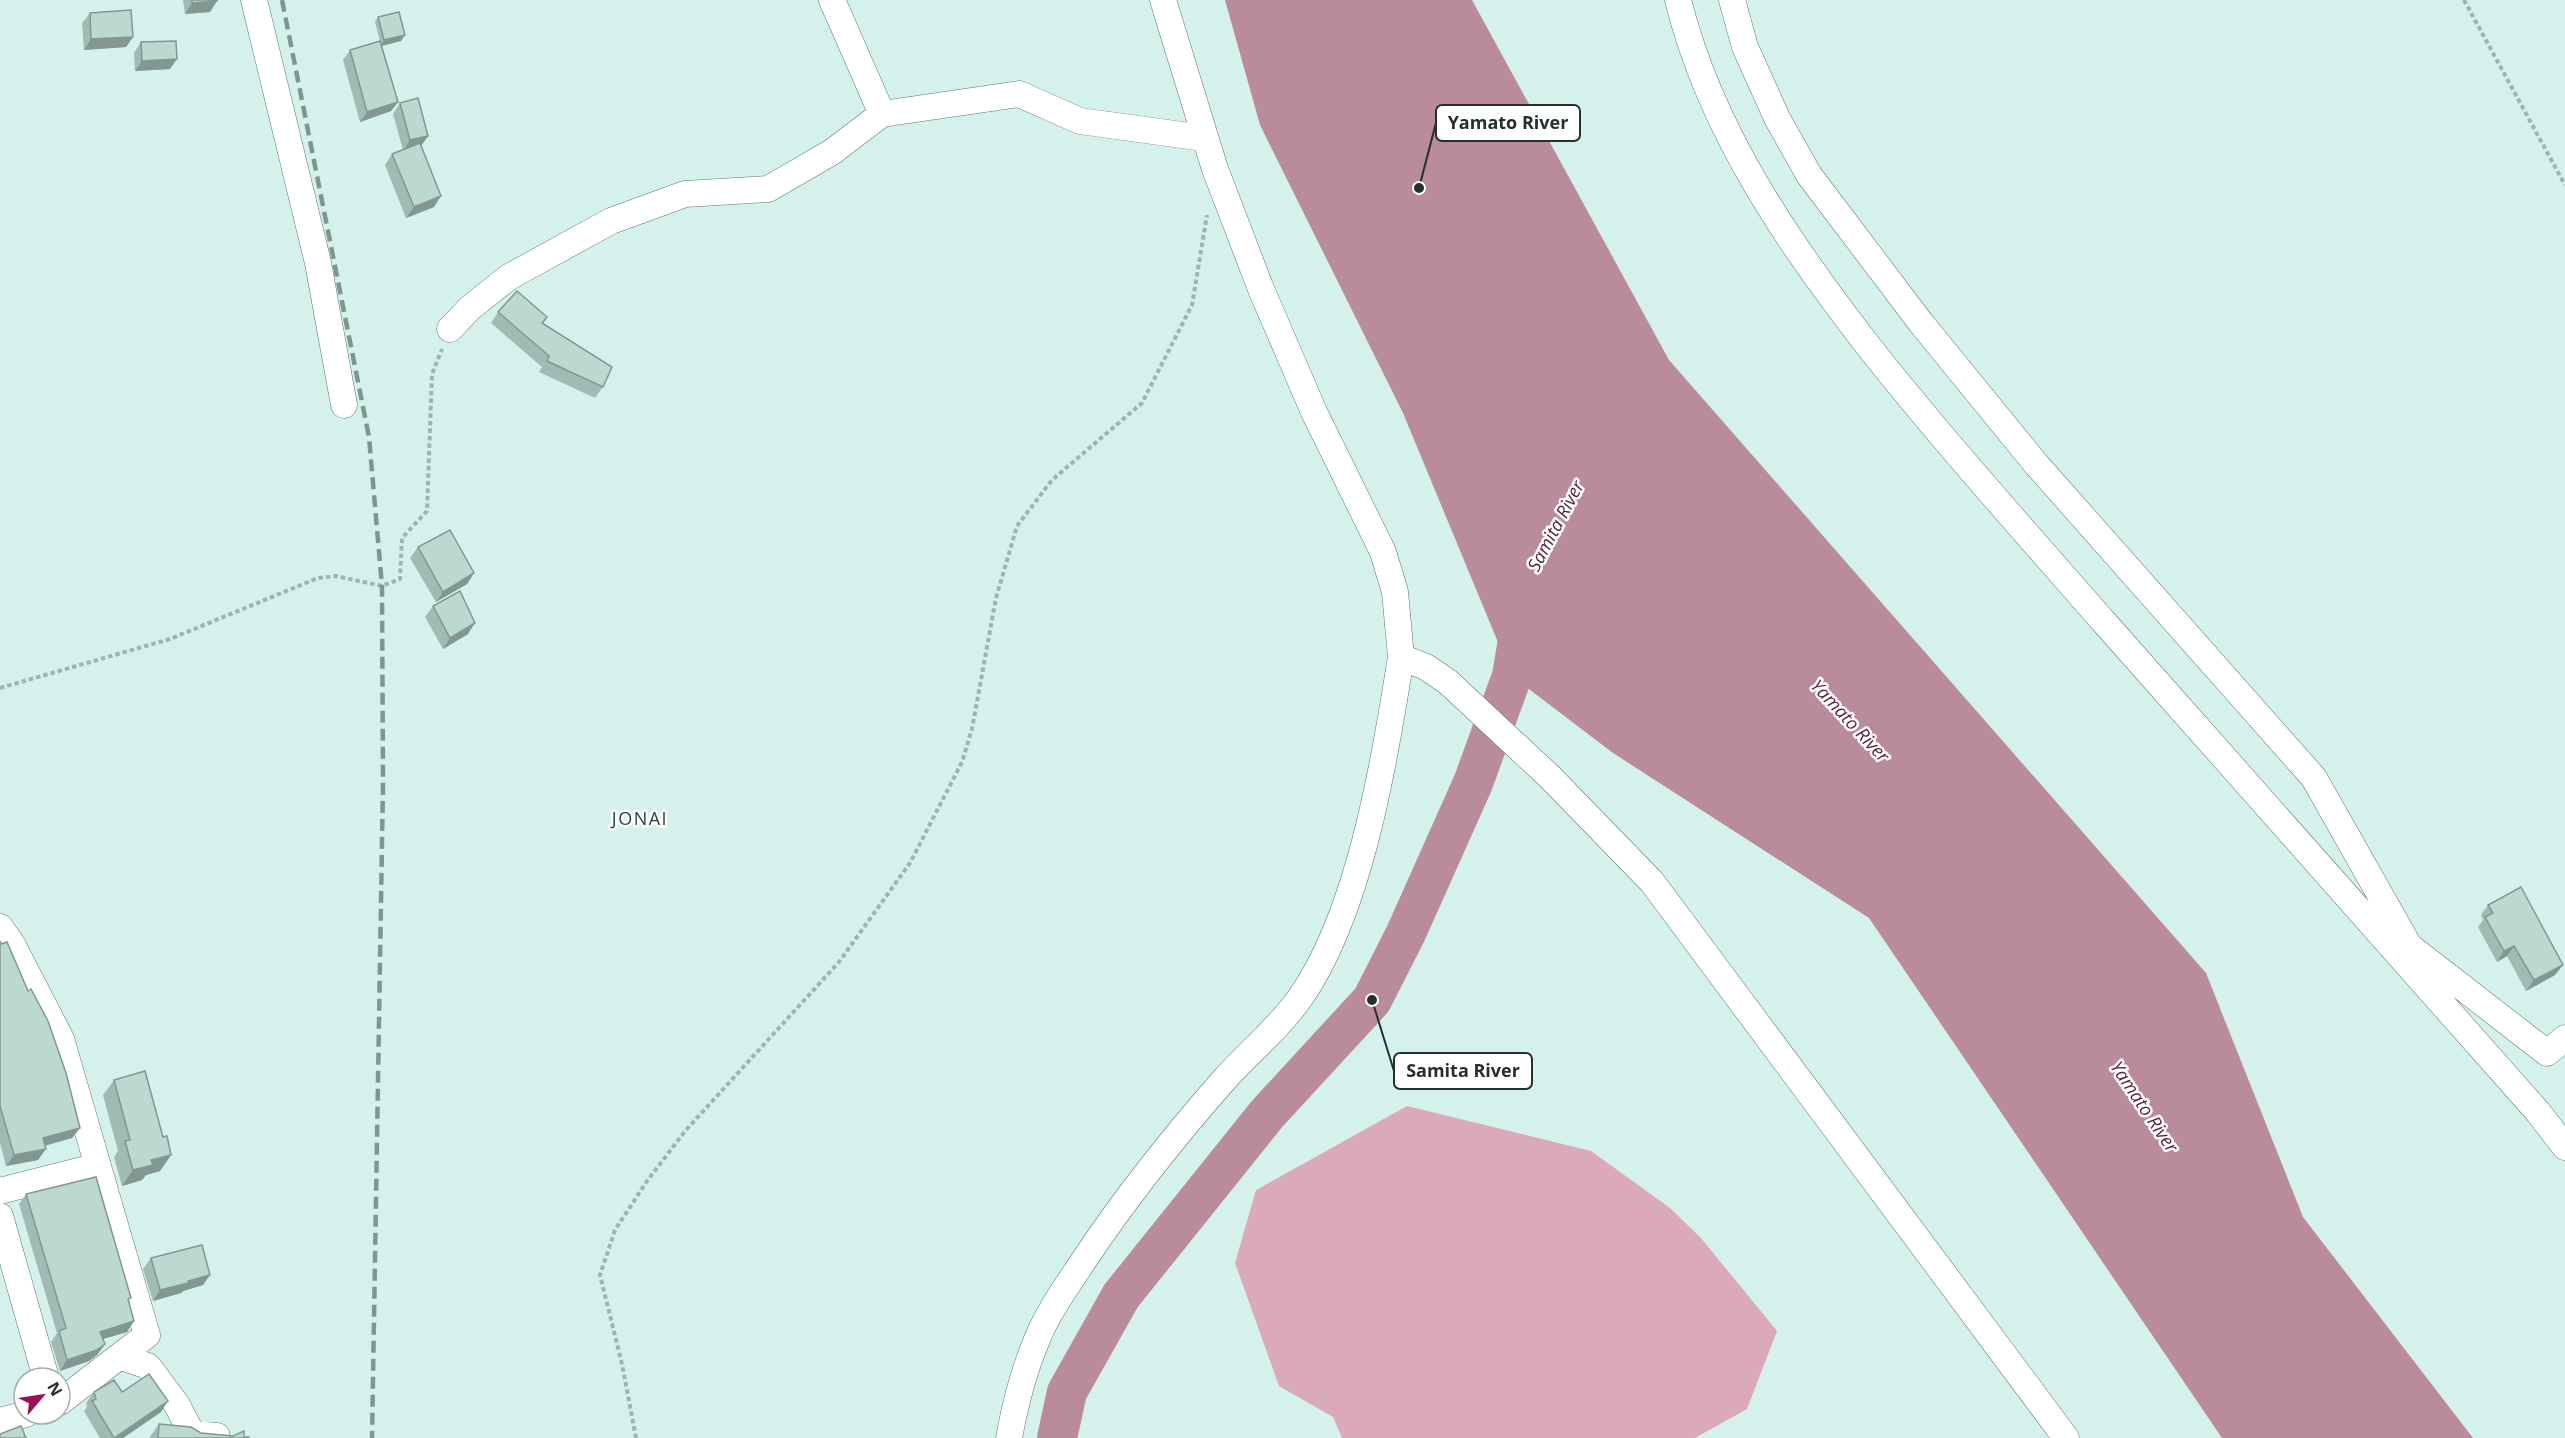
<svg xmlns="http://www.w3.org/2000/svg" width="2565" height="1438" viewBox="0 0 2565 1438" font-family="'Open Sans',sans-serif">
<rect width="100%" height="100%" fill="#d4f2eb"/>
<!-- forest -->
<path fill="#dbaaba" d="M1407,1106L1591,1151L1670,1208L1701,1238L1777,1331L1747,1409L1695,1438H1342L1333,1417L1279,1386L1235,1263L1256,1190Z"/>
<!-- water -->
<path fill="#ba8b9b" d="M1225,0H1472L1669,360L2206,973L2303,1217L2473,1438H2222L1869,918L1613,753L1512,676L1403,413L1260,125Z"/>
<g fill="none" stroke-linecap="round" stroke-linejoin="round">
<!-- river -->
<path stroke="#ba8b9b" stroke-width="40" d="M1057,1438L1067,1392L1121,1296L1267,1114L1372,1000L1406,933L1473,783L1512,676L1521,622"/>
<!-- minor casing -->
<g stroke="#5d7772" stroke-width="27">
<path id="minor" d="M254,0L318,263L344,405
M832,0L882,114
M1163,0L1215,169L1261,289L1314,412L1383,552L1395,592L1401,657
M1678,0C1711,132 1790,246 1873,352C1947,445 2026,533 2104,622C2248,786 2393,949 2538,1112L2565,1147
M1732,0L1745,47L1777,118L1809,175L1921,323L2036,464L2314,778L2409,946L2547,1053L2565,1038
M450,329L470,308L509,277L611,221L685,194L768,189L832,152L882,114L1019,94L1080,121L1204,138
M0,927L12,944L61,1039L147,1335L60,1402
M0,1191L98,1166
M0,1216L46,1378
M121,1357L148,1366L177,1405L192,1434L217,1436
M0,1421L26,1414
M1009,1438C1015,1405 1023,1373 1036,1342C1047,1313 1067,1286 1084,1260C1126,1197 1173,1138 1223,1081C1248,1053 1278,1029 1300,998C1360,913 1385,759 1401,657L1426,667L1448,682L1550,777L1652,882L2066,1438"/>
</g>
<!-- path -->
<path stroke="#9db5af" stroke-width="4" stroke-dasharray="4.5 3" stroke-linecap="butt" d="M2464,0L2565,185
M0,688L170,639L318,578L336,576L382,586L400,579L402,538L427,511L432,374L442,349
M636,1438L622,1364L600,1275L615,1230L647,1181L686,1130L839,962L910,863L962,762L972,729L996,598L1017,526L1052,480L1142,403L1192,305L1207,215"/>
<!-- minor -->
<use href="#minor" stroke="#fff" stroke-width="26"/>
<!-- rail -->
<path stroke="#7f9590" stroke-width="4.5" stroke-dasharray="12 6" stroke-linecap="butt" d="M282,0L369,437L382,586L383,783L372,1438"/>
</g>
<!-- wall -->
<path fill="#a1bab4" d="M183,0H217L210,12L185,14Z
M90,13L133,37L126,47L84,50L82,23Z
M378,17L401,41L382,46L398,102L391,111L360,122L343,60L350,50L380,41L375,22Z
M141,42L170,69L135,71L134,53Z
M400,103L428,136L421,146L434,207L406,218L385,165L392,154L403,150L393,114Z
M498,312L547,317L543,324L603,387L595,398L539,372L542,367L491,323Z
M418,547L474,573L467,584L436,602L410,558Z
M433,606L468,634L443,649L425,617Z
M2488,905L2555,975L2526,991L2507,956L2497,962L2478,927L2483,920L2481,915Z
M0,941L80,1128L72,1138L45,1146L38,1160L6,1166L0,1143Z
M114,1080L163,1137L171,1155L160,1171L146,1175L142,1180L122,1186L114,1157L118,1151L103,1095Z
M26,1194L129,1301L134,1321L127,1332L103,1339L105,1344L97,1355L89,1361L60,1371L51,1342L57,1333L19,1204Z
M151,1258L210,1275L203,1285L183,1291L181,1293L153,1301L143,1269Z
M94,1392H122L161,1412L123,1438H100L84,1411L87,1407L86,1403Z
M159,1424L201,1433L244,1437L249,1438H149Z"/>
<!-- shaded-wall -->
<path fill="#839792" d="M217,1L210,12L185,14L192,3Z
M405,35L401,41L381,46L384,40Z
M133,37L126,47L84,50L91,39Z
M177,59L170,69L135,71L142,61Z
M398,102L391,111L360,122L367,112Z
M428,136L421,146L403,151L410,140Z
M441,196L434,207L406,218L414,207Z
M474,573L467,584L436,602L443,592Z
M475,623L468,634L443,649L450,638Z
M2514,946L2507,956L2497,962L2504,951Z
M2563,965L2555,975L2526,991L2534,980Z
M80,1128L72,1138L35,1148L43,1138Z
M46,1149L38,1160L6,1166L14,1155Z
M171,1155L160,1171L146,1175L142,1180L122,1186L133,1170L151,1160Z
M210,1275L203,1285L183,1291L181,1293L153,1301L160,1290L188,1281Z
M134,1321L127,1332L93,1342L100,1332Z
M105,1344L97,1355L89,1361L60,1371L67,1360Z
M168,1401L161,1412L123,1438H115Z"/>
<!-- building -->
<path fill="#bbd8d1" stroke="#839792" stroke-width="1.5" d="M192,0H217V1L192,3Z
M131,10L133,37L91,39L90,13Z
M399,12L405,35L384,40L378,17Z
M176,41L177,59L142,61L141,42Z
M380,41L398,102L367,112L350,50Z
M418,98L428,136L410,140L400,103Z
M420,143L441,196L414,207L392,154Z
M517,291L547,317L542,323L612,367L603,387L547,361L549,356L498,312Z
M450,530L474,573L443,592L418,547Z
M460,591L475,623L450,638L433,606Z
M2521,887L2563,965L2534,980L2514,946L2504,951L2485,917L2493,913L2488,905Z
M0,941L1,944L7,942L28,991L31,989L48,1021L66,1073L80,1128L43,1138L46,1149L14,1155L0,1106Z
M145,1071L163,1137L167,1136L171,1155L151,1160L153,1165L133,1170L125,1141L130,1140L114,1080Z
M96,1177L131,1298L128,1299L134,1321L100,1332L105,1344L97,1350L67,1360L59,1331L66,1328L26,1194Z
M202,1245L210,1275L188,1281V1283L160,1290L151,1258Z
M149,1374L168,1401L114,1438L92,1401L96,1399L94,1392L114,1380L122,1392Z
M159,1424L191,1427L201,1433L233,1436L244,1431V1437H249V1438H158Z
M21,1426L26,1438H0V1434Z"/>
<g text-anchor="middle" stroke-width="5" stroke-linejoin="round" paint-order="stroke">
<!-- water labels -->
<g font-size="18" font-style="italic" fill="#5b2039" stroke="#fff">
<text transform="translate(1556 526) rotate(-62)" y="6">Samita River</text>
<text transform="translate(1850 721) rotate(47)" y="6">Yamato River</text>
<text transform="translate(2144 1107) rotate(56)" y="6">Yamato River</text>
</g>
<!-- neighbourhood labels -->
<g font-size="18" letter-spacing="1.5" fill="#29423d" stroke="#fff">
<text x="640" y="825">JONAI</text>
</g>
</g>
<!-- callouts -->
<path fill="none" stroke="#24302d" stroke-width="2" d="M1419 188L1436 123M1372 1000L1394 1071"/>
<g fill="#24302d" stroke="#fff" stroke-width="2">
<circle cx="1419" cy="188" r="6"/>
<circle cx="1372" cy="1000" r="6"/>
</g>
<g fill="#fff" stroke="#24302d" stroke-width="2">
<rect x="1436" y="105" width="144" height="36" rx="6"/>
<rect x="1394" y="1053" width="138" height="36" rx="6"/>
</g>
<g font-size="18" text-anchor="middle" font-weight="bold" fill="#24302d">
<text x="1508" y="129">Yamato River</text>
<text x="1463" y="1077">Samita River</text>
</g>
<!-- north arrow -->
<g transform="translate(42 1396) rotate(61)"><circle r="28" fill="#ffffff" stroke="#a7acab" stroke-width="1.5"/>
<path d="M0-4.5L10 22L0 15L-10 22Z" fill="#9d0c59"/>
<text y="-9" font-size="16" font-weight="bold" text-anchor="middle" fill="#24302d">N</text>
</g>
</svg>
